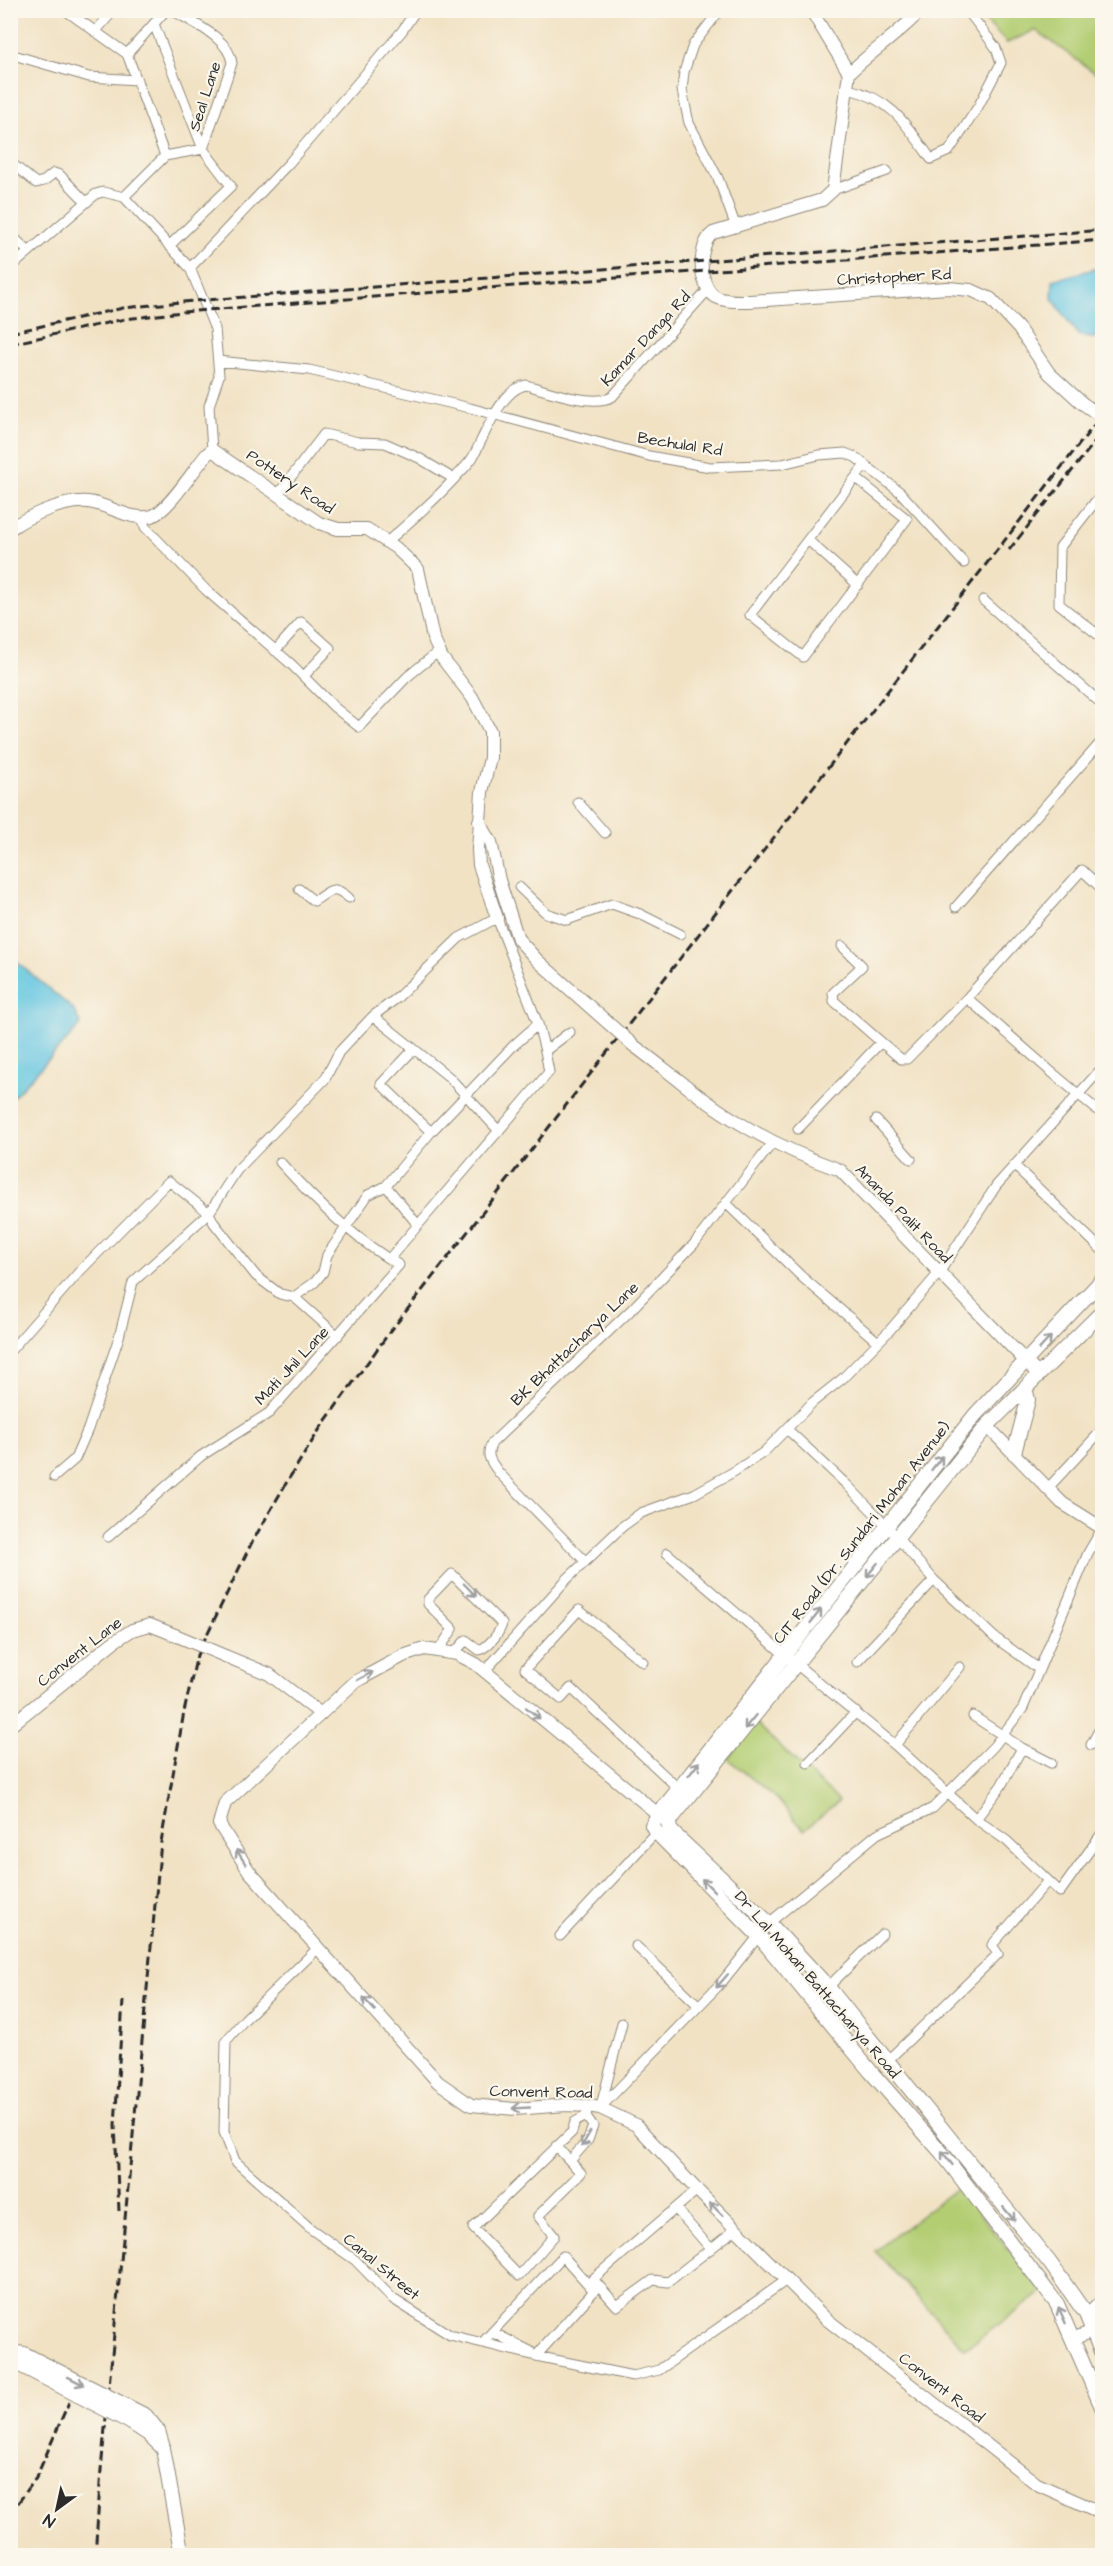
<svg xmlns="http://www.w3.org/2000/svg" width="1113" height="2566" viewBox="0 0 1113 2566" font-family="'Architects Daughter',sans-serif">
<rect width="100%" height="100%" fill="#fbf7ec"/>
<filter id="ink" filterUnits="userSpaceOnUse"><feTurbulence type="fractalNoise" baseFrequency=".0167" numOctaves="2"/><feDisplacementMap in="SourceGraphic" scale="12" xChannelSelector="R" yChannelSelector="G"/><feConvolveMatrix kernelMatrix="1 2 1 2 8 2 1 2 1" color-interpolation-filters="sRGB"/></filter>
<filter id="wash" filterUnits="userSpaceOnUse"><feTurbulence type="fractalNoise" baseFrequency=".008" numOctaves="4" result="noise"/><feDisplacementMap in="SourceGraphic" scale="24" xChannelSelector="R" yChannelSelector="G"/><feGaussianBlur stdDeviation="1.35" result="paint"/><feColorMatrix in="noise" values="0 0 0 0 0 0 0 0 0 0 0 0 0 0 0 0 0 1.4 0 .05"/><feComposite in="paint" operator="in"/></filter>
<g filter="url(#wash)">
<rect width="100%" height="100%" fill="#f1e2c4"/>
<!-- green -->
<path fill="#b2cd72" stroke="#6e7c4e" stroke-width="1.5" d="M976,11H1102V78L1035,30L1007,43Z
M754,1722L839,1801L804,1830L778,1800L728,1759Z
M958,2187L1043,2292L965,2349L875,2251Z"/>
<!-- water -->
<path fill="#63c5e1" stroke="#477886" stroke-width="1.5" d="M1102,267V337L1090,338L1078,335L1052,298L1053,280Z
M11,957L73,1009L81,1025L11,1099Z"/>
</g>
<g filter="url(#ink)">
<g fill="none" stroke-linecap="round" stroke-linejoin="round">
<!-- minor casing -->
<g stroke="#8e8678" stroke-width="11">
<path id="minor" d="M65,10L127,54L165,156L124,197L190,268L215,329L219,376L209,406L212,450
M720,10L693,45L684,72L682,90L689,123L718,178L736,227
M154,24L203,149L231,186L169,246
M95,32L114,10
M10,54L89,77L137,80
M127,54L166,10
M848,89C892,99 906,124 931,159L949,151L978,107L1001,63L996,48L967,10
M165,156L203,149L232,63C229,37 192,23 172,10
M10,162L36,183L44,181L54,173L60,175L86,202
M833,190L887,171
M10,234L29,252
M10,268L96,194L103,192L124,197
M190,268L289,163L402,31L416,10
M218,361L309,370L470,408L649,456L710,467L782,464L819,455L845,453L855,457L900,492L964,563
M856,478L907,519L803,657L750,615L865,465
M278,494L324,434L358,442L385,443L419,458L454,479
M1102,509L1095,502L1060,547L1059,604L1097,634L1102,628
M142,517L145,527L206,590L291,664L334,707L359,727L407,677L439,651
M388,541C411,521 434,501 455,478C461,471 468,465 473,457C484,437 501,389 526,385C548,391 591,407 612,397L708,290
M809,541L858,585
M983,600L1102,704
M275,651L301,622L330,648L304,676
M578,802L605,833
M519,887L546,913L567,920L612,904L640,914L680,934
M299,889L314,901C331,891 332,883 349,898
M1102,889L1082,870L967,998L1049,1070L1102,1114
M956,907L1102,741
M842,946L862,966L833,993L834,1001L881,1042
M373,1016L449,1077L499,1131
M414,1049L381,1084L431,1132
M876,1120L911,1159
M798,1129L881,1042L901,1059H907L967,998
M1014,1165L1102,1250
M386,1186L418,1225
M726,1203L802,1277L878,1342
M389,1259L549,1072L545,1051L570,1032
M294,1297L315,1282L323,1272L327,1255L368,1195L386,1186L431,1132L513,1046L538,1024
M10,1351L79,1272L169,1181L209,1213L214,1223L256,1276L280,1294L294,1297L338,1336
M788,1430L847,1485L887,1526L934,1580L994,1637L1039,1669
M54,1477L75,1459L88,1429L119,1337L133,1282L209,1213L237,1170L325,1079L339,1052L373,1016L397,998L459,938L497,918L538,1024L545,1051
M1048,1488L1102,1430
M108,1537L201,1456L269,1413L399,1265C355,1240 314,1200 280,1162
M667,1553L785,1655L895,1745L976,1819L1007,1841L1060,1892L1102,1833
M585,1561L499,1473C491,1462 485,1456 492,1443L630,1311L694,1244L774,1141
M438,1651L453,1629L428,1604V1599L452,1574L502,1624C499,1634 488,1647 479,1650L466,1640L454,1653
M643,1662L579,1610L525,1669L561,1699L571,1688L679,1789
M857,1662L934,1580
M484,1672L566,1580L623,1526L641,1513L694,1494L735,1471L764,1452L813,1402L842,1379L889,1331L939,1273L996,1186L1102,1068
M973,1716L1022,1748L1051,1763
M895,1745L960,1667
M1091,1745L1102,1725
M808,1763L856,1712
M976,1819L1001,1786L1022,1748
M560,1936L656,1832
M636,1946L699,2006
M318,1948L245,2019L226,2041L224,2132L235,2161L311,2229L355,2260L393,2299L450,2335L536,2356L633,2376L659,2370L788,2279
M828,1987L882,1934
M887,2061L998,1954L992,1945L1047,1882
M601,2106L622,2023
M600,2108L722,1982L769,1923L877,1834L933,1808L994,1746L1023,1708L1088,1553L1102,1529
M556,2146L581,2173L538,2216L554,2236L519,2276L473,2228L572,2132L575,2122L586,2116
M570,2161L588,2140L593,2126L586,2116L587,2110
M697,2190L593,2279L617,2306L653,2280L668,2282L736,2229
M676,2209L711,2249
M1086,2314L1102,2299
M492,2332L530,2351
M482,2343L563,2256L594,2291L536,2356"/>
</g>
<!-- tertiary casing -->
<g stroke="#8e8678" stroke-width="14">
<path id="tertiary" d="M811,10L849,73L833,190L822,200L713,233C697,245 698,287 716,297C726,302 739,301 750,301L948,288L971,290L991,299L1019,329L1049,373L1082,403
M849,73C872,51 899,34 921,10
M10,529C29,515 65,500 88,502C108,504 131,522 152,516C168,511 195,468 207,454L212,450L319,523L338,529H367L396,548L418,569L433,638L442,658L472,697L490,731V758L482,792L478,850L479,865L497,918
M479,821L491,842L499,880L518,939L538,961L607,1022
M633,1045C671,1073 707,1105 748,1128C777,1145 809,1159 840,1170L1039,1375
M987,1426L1062,1503L1102,1528
M225,1656L269,1674L321,1714
M10,1726L112,1643L132,1630L150,1625L175,1635
M665,1820L476,1664L457,1654L424,1649L403,1656L355,1682L225,1803L219,1824L249,1871L438,2082L471,2105L515,2109L566,2105L588,2106L600,2108L636,2125L697,2190L825,2318L1037,2484L1102,2513
M1072,2339L1093,2331L1099,2336"/>
</g>
<!-- secondary casing -->
<g stroke="#8e8678" stroke-width="16">
<path id="secondary" d="M1102,1280L975,1415L658,1815L652,1825L656,1832L759,1936L871,2072L942,2153L1057,2304L1102,2407
M1102,1312L987,1426L668,1823L671,1831L769,1923L828,1987L1050,2263L1086,2314L1102,2354
M1014,1453L1028,1400L1025,1388
M10,2352L24,2354
M163,2448L182,2556"/>
</g>
<!-- minor -->
<use href="#minor" stroke="#fff" stroke-width="9"/>
<!-- tertiary -->
<use href="#tertiary" stroke="#fff" stroke-width="12"/>
<!-- secondary -->
<use href="#secondary" stroke="#fff" stroke-width="14"/>
<!-- rail -->
<path stroke="#2b2b2b" stroke-width="3" stroke-dasharray="9 4.5" stroke-linecap="butt" d="M10,333L123,308L181,302L1102,230
M10,344L125,319L182,312L1102,240
M1009,550L1102,433
M119,2211L115,2125L123,2001
M10,2514L36,2478L69,2402
M95,2556L101,2470L161,1842L184,1712L197,1655L251,1544L288,1480L321,1427L386,1337L1102,415"/>
<!-- tertiary-bridge casing -->
<g stroke="#8e8678" stroke-width="14" stroke-linecap="butt">
<path id="tertiary-bridge" d="M1082,403L1102,417
M607,1022L633,1045
M175,1635L225,1656"/>
</g>
<!-- secondary-bridge casing -->
<g stroke="#8e8678" stroke-width="16" stroke-linecap="butt">
<path id="secondary-bridge" d="M24,2354L146,2416L158,2431L163,2448
M18,2364L130,2422L147,2433L163,2448"/>
</g>
<!-- tertiary-bridge -->
<use href="#tertiary-bridge" stroke="#fff" stroke-width="12"/>
<!-- secondary-bridge -->
<use href="#secondary-bridge" stroke="#fff" stroke-width="14"/>
</g>
<!-- one-way arrows -->
<defs><path id="oneway-shaft" d="M-6 0H5M1.5-3L5.5 0L1.5 3" fill="none" stroke-width="1.6" stroke-linecap="round" stroke-linejoin="round" transform="scale(1.5)"/></defs>
<g stroke="#a0a0a0">
<use href="#oneway-shaft" transform="translate(1045 1343) rotate(-47)"/>
<use href="#oneway-shaft" transform="translate(937 1463) rotate(-52)"/>
<use href="#oneway-shaft" transform="translate(872 1570) rotate(129)"/>
<use href="#oneway-shaft" transform="translate(470 1590) rotate(46)"/>
<use href="#oneway-shaft" transform="translate(816 1616) rotate(-52)"/>
<use href="#oneway-shaft" transform="translate(365 1676) rotate(-28)"/>
<use href="#oneway-shaft" transform="translate(533 1713) rotate(39)"/>
<use href="#oneway-shaft" transform="translate(750 1722) rotate(129)"/>
<use href="#oneway-shaft" transform="translate(694 1769) rotate(-52)"/>
<use href="#oneway-shaft" transform="translate(241 1857) rotate(-123)"/>
<use href="#oneway-shaft" transform="translate(708 1885) rotate(-135)"/>
<use href="#oneway-shaft" transform="translate(722 1981) rotate(131)"/>
<use href="#oneway-shaft" transform="translate(369 2004) rotate(-132)"/>
<use href="#oneway-shaft" transform="translate(521 2108) rotate(177)"/>
<use href="#oneway-shaft" transform="translate(586 2139) rotate(120)"/>
<use href="#oneway-shaft" transform="translate(947 2158) rotate(-128)"/>
<use href="#oneway-shaft" transform="translate(716 2209) rotate(-135)"/>
<use href="#oneway-shaft" transform="translate(1009 2214) rotate(50)"/>
<use href="#oneway-shaft" transform="translate(1062 2315) rotate(-114)"/>
<use href="#oneway-shaft" transform="translate(76 2381) rotate(27)"/>
</g>
</g>
<g text-anchor="middle" stroke-width="4.5" stroke-linejoin="round" paint-order="stroke">
<!-- street labels -->
<g font-size="16" fill="#2b2b2b" stroke="#fbf7ec">
<text transform="translate(204 96) rotate(-72)" y="6">Seal Lane</text>
<text transform="translate(894 276) rotate(-3)" y="6">Christopher Rd</text>
<text transform="translate(645 338) rotate(-47)" y="6">Kamar Danga Rd</text>
<text transform="translate(680 443) rotate(9)" y="6">Bechulal Rd</text>
<text transform="translate(291 481) rotate(34)" y="6">Pottery Road</text>
<text transform="translate(904 1213) rotate(46)" y="6">Ananda Palit Road</text>
<text transform="translate(574 1343) rotate(-44)" y="6">BK Bhattacharya Lane</text>
<text transform="translate(291 1365) rotate(-47)" y="6">Mati Jhil Lane</text>
<text transform="translate(861 1532) rotate(-52)" y="6">CIT Road (Dr. Sundari Mohan Avenue)</text>
<text transform="translate(79 1651) rotate(-38)" y="6">Convent Lane</text>
<text transform="translate(818 1984) rotate(49)" y="6">Dr Lal Mohan Battacharya Road</text>
<text transform="translate(541 2091) rotate(1)" y="6">Convent Road</text>
<text transform="translate(382 2266) rotate(40)" y="6">Canal Street</text>
<text transform="translate(942 2387) rotate(38)" y="6">Convent Road</text>
</g>
</g>
<!-- margin -->
<rect width="1113" height="2566" fill="none" stroke="#fbf7ec" stroke-width="36"/>
<!-- north arrow -->
<g transform="translate(57 2509) rotate(213)" stroke="#fbf7ec" stroke-width="4.5" paint-order="stroke">
<path d="M0-4.5L10 22L0 15L-10 22Z" fill="#2b2b2b"/>
<text y="-9" font-size="16" font-weight="bold" text-anchor="middle" fill="#2b2b2b">N</text>
</g>
</svg>
